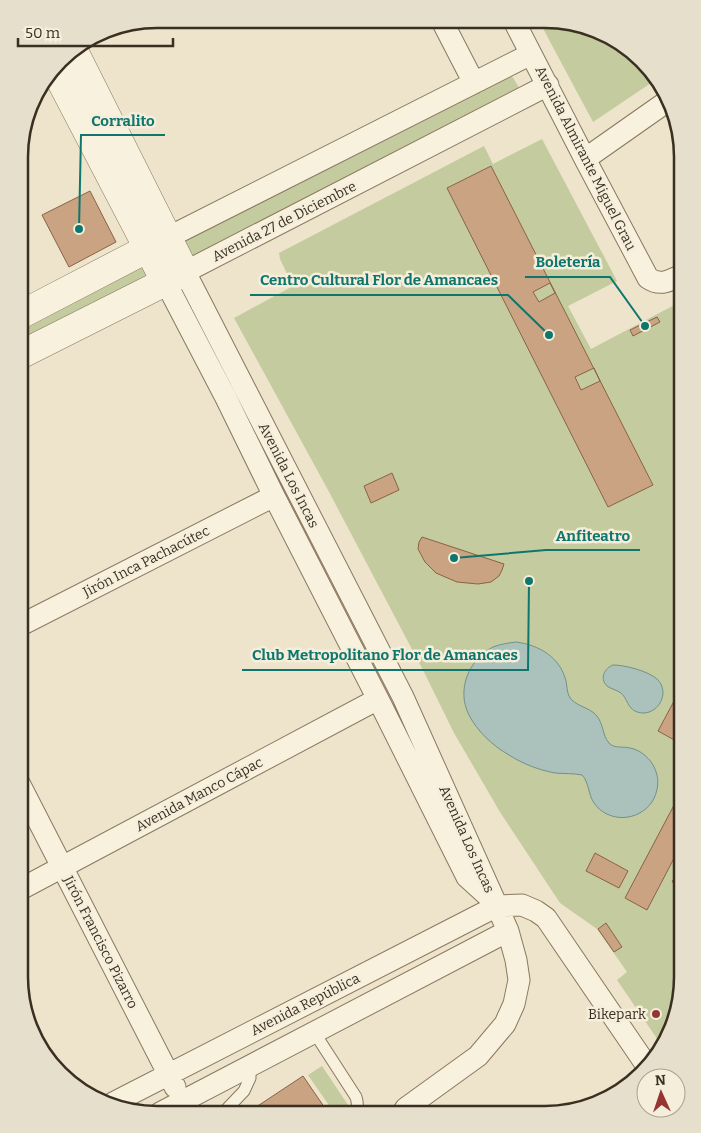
<svg xmlns="http://www.w3.org/2000/svg" width="701" height="1133" viewBox="0 0 701 1133" font-family="Bitter,serif">
<rect width="100%" height="100%" fill="#ede4cb"/>
<!-- green -->
<path fill="#c4cb9e" d="M539,21H571L626,49L651,83L593,122Z
M510,73L520,89L190,259L180,239Z
M542,139L617,281L568,306L591,349L682,301V986L660,1043L617,980L627,972L597,929L560,903L500,812L454,733L424,672L328,490L234,318L293,286L280,259L279,253L484,146L493,164Z
M147,261L155,277L20,347V326Z
M322,1066L348,1105V1114H335L308,1075Z"/>
<!-- water -->
<path fill="#abc2bc" stroke="#71918a" d="M516,642C539,645 560,657 566,681C567,686 567,692 569,696C574,706 589,707 596,715C604,724 602,735 609,743C614,749 623,746 630,748C641,750 651,759 655,769C660,780 658,792 652,802C638,822 608,823 594,803C588,794 589,782 582,775C573,773 564,774 555,773C539,770 523,764 509,755C493,746 477,731 469,715C456,690 469,659 493,647C501,644 508,643 516,642Z
M613,665C625,665 648,671 657,679C670,691 660,713 643,713C627,712 629,700 621,693C617,690 611,689 607,686C599,678 605,668 613,665Z"/>
<!-- building -->
<path fill="#c9a382" stroke="#886346" fill-rule="evenodd" d="M491,166L653,485L608,507L447,188ZM550,283L555,293L539,302L533,292ZM594,368L600,381L581,390L575,377Z
M90,191L116,242L69,267L42,215Z
M657,317L660,322L633,336L630,330Z
M392,473L399,490L371,503L364,486Z
M422,537L504,564L502,570L499,576L491,582L478,584L457,582L436,573L425,562L418,549L419,542Z
M680,690H682V735L678,742L658,731Z
M682,790V843L647,910L625,898Z
M595,853L628,871L619,888L586,871Z
M682,875V894L681,895L672,881Z
M606,923L622,947L614,952L598,929Z
M303,1076L329,1114L247,1113Z"/>
<g fill="none" stroke-linecap="round" stroke-linejoin="round">
<!-- service casing -->
<g stroke="#8a785f" stroke-width="13">
<path id="service" d="M314,1032L356,1097C358,1103 358,1108 356,1114
M223,1113L244,1091L250,1078V1066"/>
</g>
<!-- minor casing -->
<g stroke="#8a785f" stroke-width="23">
<path id="minor" d="M442,21L474,83
M514,21L585,159L648,278C661,287 670,280 682,275
M585,159L669,100
M167,238L531,54
M165,281L226,398L274,496L381,705L467,877L489,897
M19,626L274,496
M19,783L175,1087
M19,890L378,699
M113,1103L497,906L522,905L536,911L546,918L647,1066
M160,1113L508,931
M402,1114L406,1108L478,1056L505,1024L514,1004L519,980L516,960L508,931L497,906L403,697L185,272L548,85"/>
</g>
<!-- tertiary casing -->
<g stroke="#8a785f" stroke-width="29">
<path id="tertiary" d="M54,68L165,281
M20,315L164,240
M20,355L185,272L73,49"/>
</g>
<!-- service -->
<use href="#service" stroke="#f8f1de" stroke-width="11"/>
<!-- minor -->
<use href="#minor" stroke="#f8f1de" stroke-width="21"/>
<!-- tertiary -->
<use href="#tertiary" stroke="#f8f1de" stroke-width="28"/>
</g>
<!-- markers -->
<circle fill="#963632" stroke="#f5eeda" stroke-width="2" cx="656" cy="1014" r="5"/>
<g text-anchor="middle" stroke-width="5" stroke-linejoin="round" paint-order="stroke">
<!-- street labels -->
<g font-size="14" fill="#3b2f22" stroke="#f5eeda">
<text transform="translate(586 158) rotate(63)" y="5">Avenida Almirante Miguel Grau</text>
<text transform="translate(284 221) rotate(-27)" y="5">Avenida 27 de Diciembre</text>
<text transform="translate(289 475) rotate(63)" y="5">Avenida Los Incas</text>
<text transform="translate(146 561) rotate(-27)" y="5">Jirón Inca Pachacútec</text>
<text transform="translate(199 794) rotate(-28)" y="5">Avenida Manco Cápac</text>
<text transform="translate(467 839) rotate(66)" y="5">Avenida Los Incas</text>
<text transform="translate(101 942) rotate(63)" y="5">Jirón Francisco Pizarro</text>
<text transform="translate(305 1004) rotate(-27)" y="5">Avenida República</text>
</g>
<!-- poi labels -->
<g font-size="14" fill="#3b2f22" stroke="#f5eeda" text-anchor="end">
<text x="646" y="1019">Bikepark</text>
</g>
</g>
<!-- crop -->
<path d="M0 0H701V1133H0ZM157 28H545A129 129 0 0 1 674 157V977A129 129 0 0 1 545 1106H157A129 129 0 0 1 28 977V157A129 129 0 0 1 157 28Z" fill="#e6dfcb" fill-rule="evenodd"/>
<path fill="none" stroke="#3b2f22" stroke-width="2.5" d="M157 28H545A129 129 0 0 1 674 157V977A129 129 0 0 1 545 1106H157A129 129 0 0 1 28 977V157A129 129 0 0 1 157 28Z"/>
<!-- callouts -->
<path fill="none" stroke="#0f766e" stroke-width="2" d="M79 229L81 135H165M645 326L610 277H525M549 335L508 295H250M454 558L546 550H640M529 581L528 670H242"/>
<g fill="#0f766e" stroke="#f5eeda" stroke-width="2">
<circle cx="79" cy="229" r="5"/>
<circle cx="645" cy="326" r="5"/>
<circle cx="549" cy="335" r="5"/>
<circle cx="454" cy="558" r="5"/>
<circle cx="529" cy="581" r="5"/>
</g>
<g font-size="15" text-anchor="middle" font-weight="bold" fill="#0f766e" stroke="#f5eeda" stroke-width="5" stroke-linejoin="round" paint-order="stroke">
<text x="123" y="126">Corralito</text>
<text x="568" y="267">Boletería</text>
<text x="379" y="285">Centro Cultural Flor de Amancaes</text>
<text x="593" y="541">Anfiteatro</text>
<text x="385" y="660">Club Metropolitano Flor de Amancaes</text>
</g>
<!-- north arrow -->
<g transform="translate(661 1093) rotate(357)"><circle r="24" fill="#f5eeda" stroke="#aba290"/>
<path d="M0-4L9 19L0 12L-9 19Z" fill="#963632"/>
<text y="-8" font-size="14" font-weight="bold" text-anchor="middle" fill="#3b2f22">N</text>
</g>
<!-- scale -->
<path d="M18 38v8h155v-8" fill="none" stroke="#3b2f22" stroke-width="2.5"/>
<text x="25" y="38" font-size="15" fill="#3b2f22" stroke="#f5eeda" stroke-width="4" paint-order="stroke">50 m</text>
</svg>
